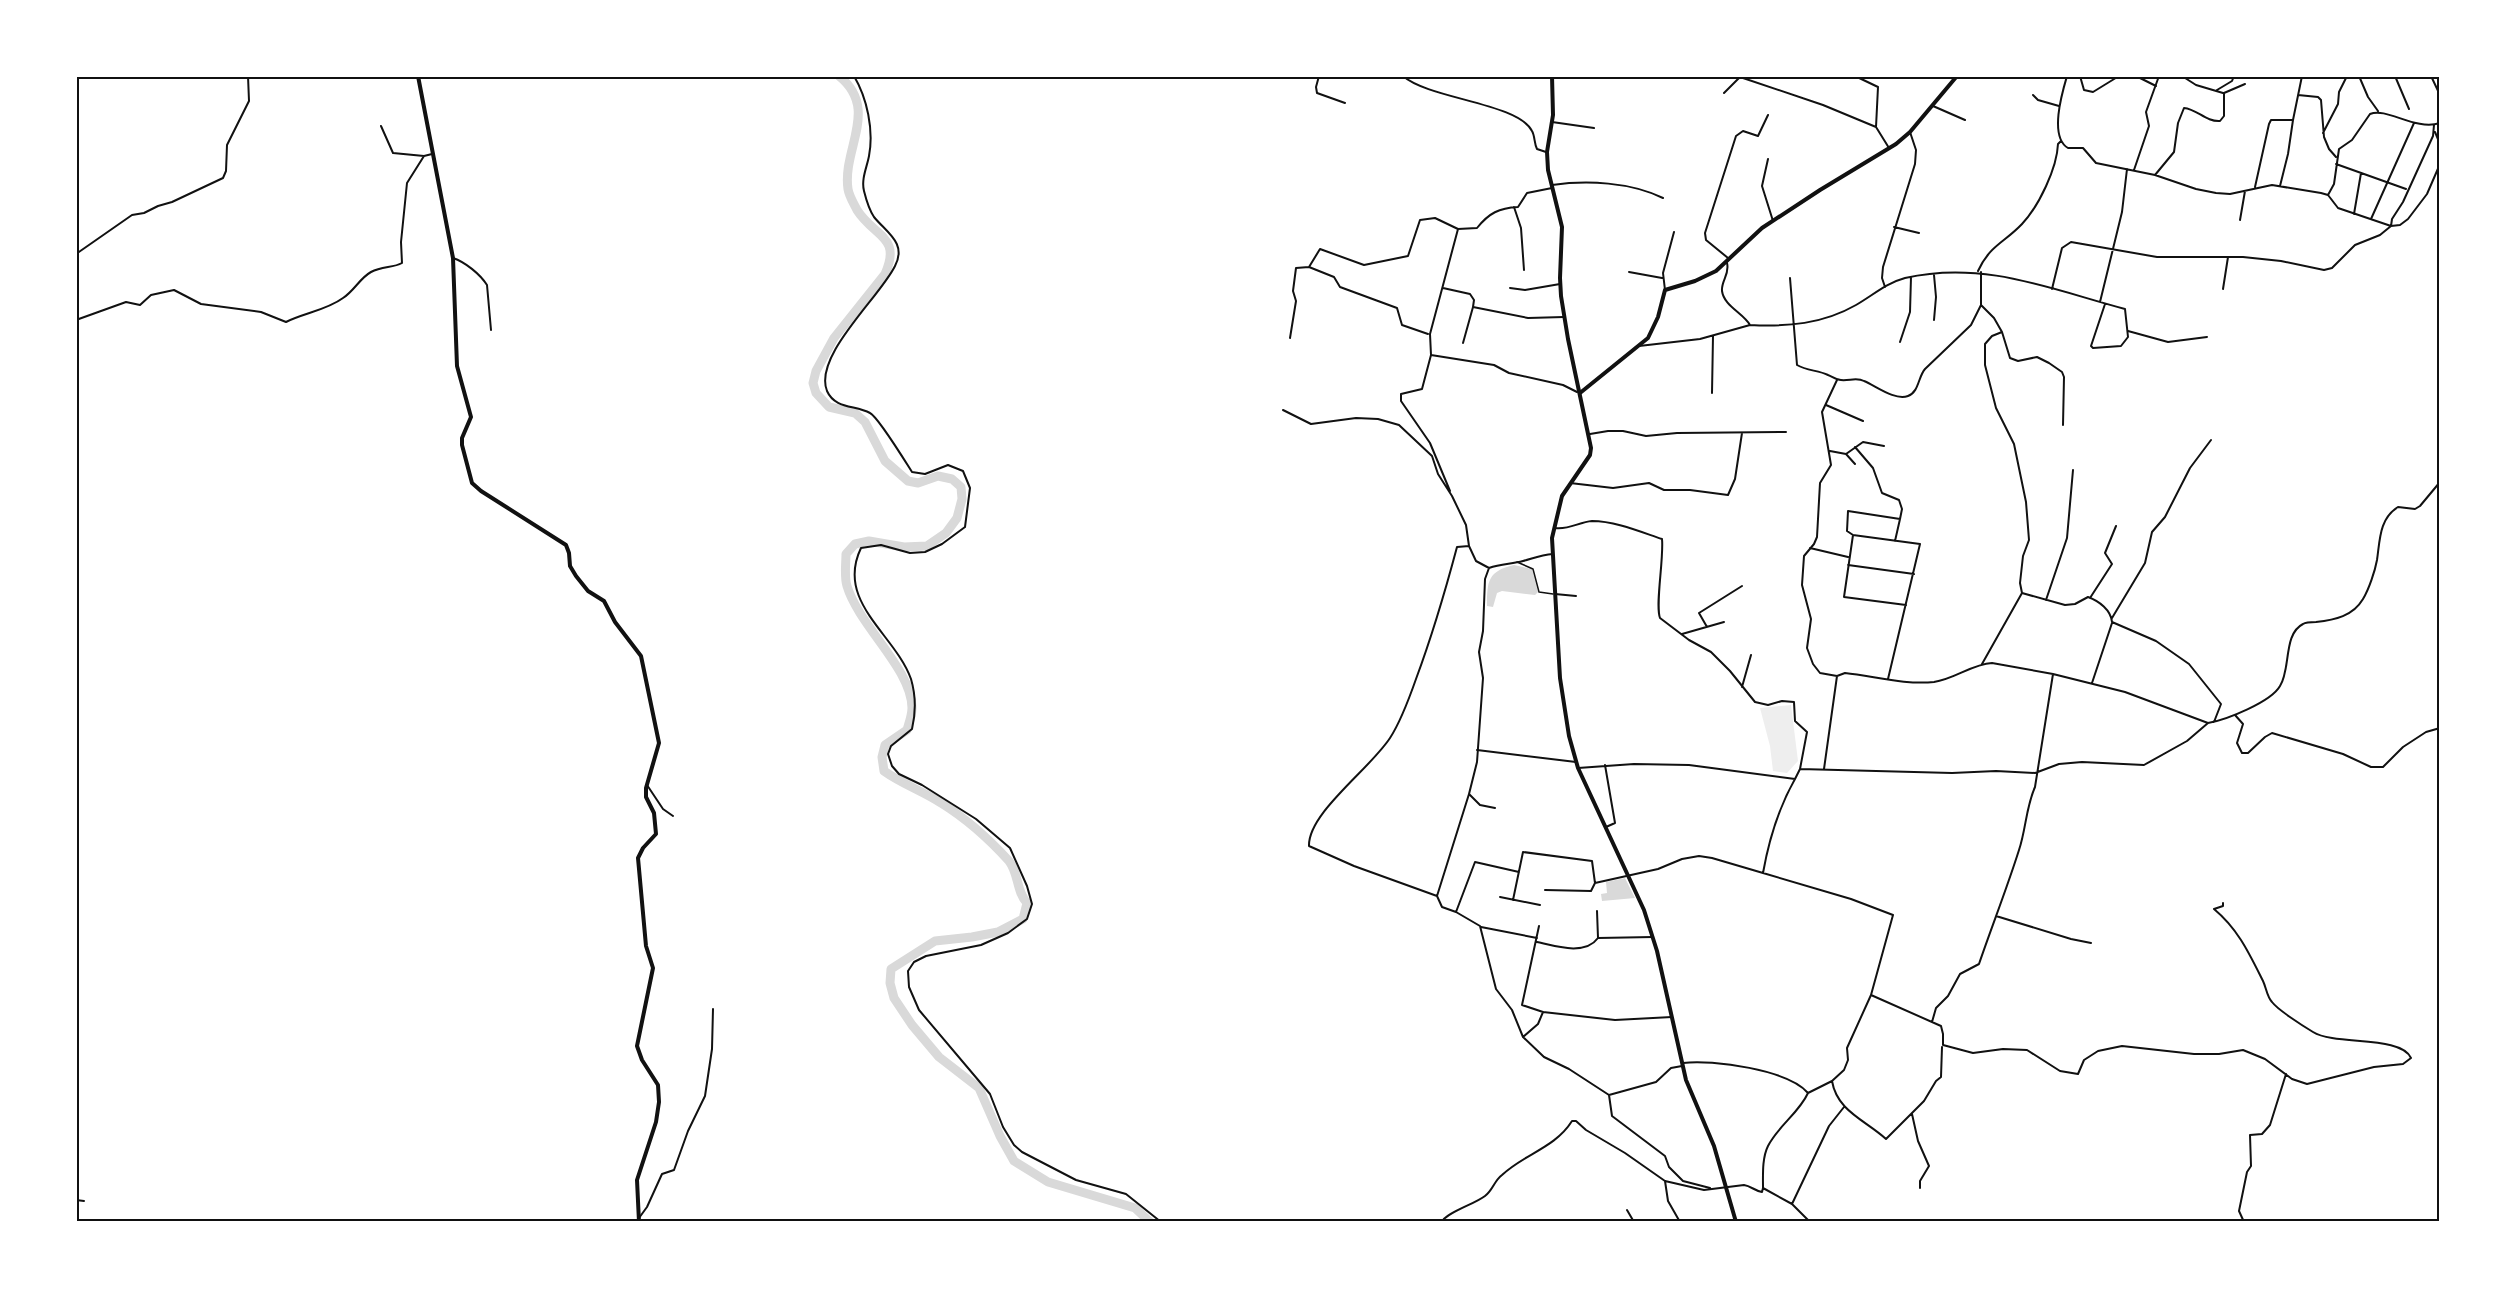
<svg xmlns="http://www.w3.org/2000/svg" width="2516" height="1298" viewBox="0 0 2516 1298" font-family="'Roboto Serif',serif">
<rect width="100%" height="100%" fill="#fff"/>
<!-- green -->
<path fill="#eee" d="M1791,705L1798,761L1787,773L1773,771L1770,746L1760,708Z"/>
<!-- water -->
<path fill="#d9d9d9" d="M1514,565L1532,569L1538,592L1535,595L1502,591L1497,593L1493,607L1487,606C1487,581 1488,571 1514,565Z
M1625,878L1635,898L1602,901L1601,894L1607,893L1606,882Z"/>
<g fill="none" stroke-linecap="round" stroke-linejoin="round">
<!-- river -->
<path stroke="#d9d9d9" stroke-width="9" d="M839,76C880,109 842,149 848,189C849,196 854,204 857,210C874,237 902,236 885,274L834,338L816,371L813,383L816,393L829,407L855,413L865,422L885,461L908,481L918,483L938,476L952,479L961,487L962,499L957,518L946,533L927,546L904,547L869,541L855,544L846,554C846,563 844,577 847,586C859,626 912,669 912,708C912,715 909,723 907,730L885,745L882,757L884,771C902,784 923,791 941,803C967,819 989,839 1009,861C1019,874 1016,891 1027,903L1023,919L998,932L972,937L935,941L891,969L890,983L894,998L912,1025L939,1057L979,1088L1000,1136L1014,1161L1048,1182L1135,1208L1150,1222"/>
<!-- pedestrian -->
<path stroke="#111" stroke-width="1.5" d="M1517,562L1533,569L1539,592L1553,594"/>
<!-- minor -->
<path stroke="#111" stroke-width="2" d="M854,76C867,98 874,130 869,156C867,167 861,179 864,191C866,199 870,211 874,217C887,233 907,243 895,266C880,297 813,356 827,391C835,409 855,405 870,413C878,417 905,461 912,472L925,474L948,465L963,471L970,488L965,527L942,544L925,552L910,553L881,545L861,548C835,602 895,634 911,679C916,696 916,712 912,729L891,746L888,754L892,766L899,774L922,785L976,819L1010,848L1027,886L1032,904L1027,919L1008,933L981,945L926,956L914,962L908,971L909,987L919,1010L990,1094L1003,1127L1014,1145L1022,1152L1076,1180L1126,1194L1161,1222
M1319,76L1316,87L1317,93L1345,103
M1403,76C1429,99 1518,103 1532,131C1535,136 1534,143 1537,149L1546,152
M1855,76L1878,87L1876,127L1889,148
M2067,76C2062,93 2049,137 2068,148H2083L2096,163L2155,175L2196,189L2216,193L2230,194L2272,185L2321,193L2328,195L2338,208L2391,226L2392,219L2403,202L2433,136L2434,125
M2080,76L2084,90L2093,92L2119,76
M2136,76L2156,86
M2182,76L2196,85L2223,93
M2359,76L2368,97L2378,111
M2395,76L2409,109
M2431,76L2440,95
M2217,90L2232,81L2234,76
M1724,93L1740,77L1823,105L1876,127
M2033,95L2038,100L2059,106
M2298,95L2318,97L2321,100L2324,137L2329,149L2336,157
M1933,106L1965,120
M1552,122L1594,128
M381,126L393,153L424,156L432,154
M2435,132L2440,144
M2323,133L2338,104L2339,92L2347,76
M1768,159L1762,186L1773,221
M2336,164L2406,189
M2134,170L2149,126L2146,112L2159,76
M2155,175L2174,152L2178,123L2184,108C2197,109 2206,122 2220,121L2224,116V93L2245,84
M1552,185C1587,180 1630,182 1663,198
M2280,186L2288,154L2293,120
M2255,187L2269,124L2271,120H2293L2302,76
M1552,188L1527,193L1518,207C1499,208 1489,213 1477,228L1458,229L1430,334L1431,355L1494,365L1509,373L1563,385L1577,392
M2328,195L2334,184L2339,149L2352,140L2370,114C2387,107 2415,131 2440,123
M1514,207L1521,228L1524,270
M2354,214L2361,173
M2371,219L2414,123
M2240,220L2245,191
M1894,227L1919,233
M76,254L132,215L144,213L158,206L172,202L223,178L226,171L227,145L249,101L248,76
M453,258C465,262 480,274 487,285L491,330
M1728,258L1706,240L1705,233L1736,136L1743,131L1758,136L1768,115
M1727,263C1730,274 1721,281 1722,291C1724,306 1743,313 1750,325C1787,327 1823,324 1856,305C1872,296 1886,283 1905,278C1983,260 2050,289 2125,309L2128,337L2121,346L2093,348L2091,346L2105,304
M1978,271C1990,245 2004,243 2022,224C2039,206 2057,168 2058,144L2061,141
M1629,272L1662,278
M1790,278L1797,365C1807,371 1818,370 1828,375C1833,377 1836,380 1841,380C1849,381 1857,377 1864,381C1876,386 1895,401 1908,396C1919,392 1918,377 1925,369L1971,325L1981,305V272
M1885,287L1882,278L1883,267L1915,164L1916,150L1910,132
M1443,288L1470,294L1474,300L1473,307L1528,318L1564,317
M1510,288L1525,290L1560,284
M2052,289L2062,248L2071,242L2157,257H2243L2281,261L2324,270L2332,268L2355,245L2380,235L2391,226L2400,225L2408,219L2427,194L2440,164
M2223,289L2228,257
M1665,290L1663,273L1674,232
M2100,302L2122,212L2127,169
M1981,305L1994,318L2002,332L1992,336L1985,344V365L1996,408L2014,444L2026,502L2029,540L2023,556L2020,583L2022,593L1982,664
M76,320L126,302L140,305L151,295L174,290L201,304L261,312L286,322C304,313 327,310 343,298C354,291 360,278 371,272C382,266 393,268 402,263L401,242L407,183L424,156
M1934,320L1936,297L1934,275
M2128,331L2168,342L2207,337
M2002,332L2010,358L2018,361L2037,357L2049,363L2062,372L2064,377L2063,425
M1428,334L1402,325L1397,308L1340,287L1334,277L1309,267L1320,249L1364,265L1408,256L1420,220L1435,218L1458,229
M1290,338L1296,301L1293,291L1296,268L1309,267
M1900,342L1910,312L1911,277
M1463,343L1473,307
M1639,346L1700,339L1750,325
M1431,355L1422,389L1401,394V401L1430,443L1450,491
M1712,393L1713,336
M1826,405L1863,421
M1283,410L1311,424L1356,418L1378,419L1399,425L1432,456L1438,474L1452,496L1466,525L1469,546L1476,561L1489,568C1501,564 1512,564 1523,561C1534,558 1541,555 1553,554
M1590,434L1608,431H1623L1646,436L1677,433L1786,432
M1855,447L1873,468L1882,493L1899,500L1902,509L1900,519
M1830,451L1846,454L1863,442L1884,446
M1846,454L1855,464
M1570,483L1613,488L1649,483L1664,490H1690L1728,495L1735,479L1742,433
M1555,528C1569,530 1579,522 1592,521C1615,521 1641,532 1662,539C1664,559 1655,605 1660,618L1689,640L1711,652L1730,671L1755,702L1768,705L1782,701L1794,702L1795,721L1807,732L1800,769L1795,779L1689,765L1634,764L1578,768
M1853,535L1844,597L1906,605
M1469,546L1457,547C1445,592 1432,636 1416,679C1409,699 1401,721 1390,738C1370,769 1308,813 1309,846L1354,866L1437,896L1442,907L1456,912L1480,926L1496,989L1512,1010L1523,1037L1544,1057L1569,1069L1609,1095
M1810,548L1848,557
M1848,565L1914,574
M1489,568L1485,579L1483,631L1479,652L1483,678L1477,762L1469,794L1480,805L1495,808
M2022,593L2065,605L2075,604L2088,597C2099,601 2111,610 2112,622L2156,641L2189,664L2221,704L2214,722
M1555,594L1576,596
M2090,598L2112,564L2105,553L2116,526
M2046,600L2067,538L2073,470
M2112,618L2145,563L2152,532L2165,517L2190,468L2211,440
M1707,627L1699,613L1742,586
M1682,634L1724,622
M1837,676L1820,673L1813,664L1807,648L1811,619L1802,585L1804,556L1814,544L1817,537L1820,483L1831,465L1822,412L1837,380
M1888,679L1920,544L1853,535L1847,531L1848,511L1900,519L1895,541
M2092,683L2112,623
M1742,687L1751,655
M2235,715L2243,724L2237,743L2242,753H2248L2265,737L2272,733L2343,754L2371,767H2383L2403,747L2426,732L2440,728
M2208,723C2226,720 2271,702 2280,686C2291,669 2283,634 2303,624C2306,622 2312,622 2316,622C2335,620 2353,616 2363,599C2369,589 2375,571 2377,560C2380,540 2379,519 2398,507L2415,509L2420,506L2440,482
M1477,750L1576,762
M1605,765L1615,823L1606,827
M1800,769L1952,773L1996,771L2035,773L2059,764L2082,762L2144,765L2187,741L2208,723L2125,692L2053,674L1992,663C1972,664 1955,679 1934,682C1904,685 1874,676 1845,673L1837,676L1824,769
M647,785L663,809L673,816
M1763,873L1851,899L1893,915L1871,995L1941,1026L1943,1034V1045L1973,1053L2003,1049L2027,1050L2060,1071L2078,1074L2084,1060L2098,1051L2122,1046L2194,1054H2219L2243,1050L2265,1059L2292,1079L2307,1084L2374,1067L2403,1064L2411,1058C2401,1035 2335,1046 2313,1032C2303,1026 2278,1010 2272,1002C2267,997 2266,987 2263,981C2249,953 2238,929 2214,909L2223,906V903
M1595,883L1658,869L1682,859L1699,856L1712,858L1763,873C1769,839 1778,809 1795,779
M1437,896L1469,794
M1500,897L1540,905
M1513,900L1523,852L1592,861L1595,883L1591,891L1545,890
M1597,911L1598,938
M1456,912L1475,862L1519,872
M1996,916L2071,939L2091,943
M1539,926L1522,1005L1543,1012L1615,1020L1672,1017
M1481,927L1537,938
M1537,942C1555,946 1585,956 1598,938L1653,937
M1871,995L1847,1048L1848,1060L1844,1070L1832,1081C1837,1111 1865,1120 1886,1139L1924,1101L1936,1081L1941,1077L1942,1047
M1932,1022L1936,1008L1948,996L1960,974L1979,964C1992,926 2007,888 2019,850C2026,829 2026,807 2035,787L2053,674
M1523,1037L1538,1024L1543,1012
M1683,1063C1712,1059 1789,1070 1808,1093L1832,1081
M1682,1066L1671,1068L1656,1082L1609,1095L1612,1116L1665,1156L1669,1167L1683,1181L1710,1188
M1912,1114L1918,1141L1929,1166L1920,1181V1188
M1665,1181L1668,1201L1680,1222
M76,1200L84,1201
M1792,1204L1763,1188C1763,1175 1762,1158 1768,1146C1778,1126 1799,1113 1808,1093
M1627,1210L1634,1222
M639,1218L647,1207L662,1174L674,1170L688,1131L705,1096L712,1049L713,1009
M1442,1222C1445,1213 1475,1204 1485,1196C1493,1190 1494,1181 1502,1175C1524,1154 1555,1148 1572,1121H1576L1586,1130L1625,1153L1665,1181L1704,1190L1744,1185C1751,1186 1755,1191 1762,1192L1763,1188
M1810,1222L1792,1204L1829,1126L1844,1107
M2244,1222L2239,1211L2247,1172L2251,1166L2250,1135L2262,1134L2270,1125L2286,1074"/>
<!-- secondary -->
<path stroke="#111" stroke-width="4" d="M418,76L453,258L457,366L471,417L462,438V445L472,483L481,491L566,545L569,553L570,566L576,576L588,591L604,601L615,622L641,656L659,743L646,788V797L654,813L656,834L643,848L638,858L646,946L653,968L637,1046L642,1060L658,1085L659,1102L656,1122L637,1180L639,1222
M1580,393L1648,338L1658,317L1665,290L1695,281L1716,271L1762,228L1820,190L1896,144L1910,132L1957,76"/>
<!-- primary -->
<path stroke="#111" stroke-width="4" d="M1552,76L1553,115L1547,152L1548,170L1562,227L1560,278L1561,296L1568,339L1591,448L1590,455L1562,496L1552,538L1560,678L1569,736L1578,768L1644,910L1657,951L1686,1080L1714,1146L1736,1222"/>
</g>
<!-- border -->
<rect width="2516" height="1298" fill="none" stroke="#ffffff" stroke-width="156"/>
<rect x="78" y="78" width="2360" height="1142" fill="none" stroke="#111" stroke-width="2"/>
</svg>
